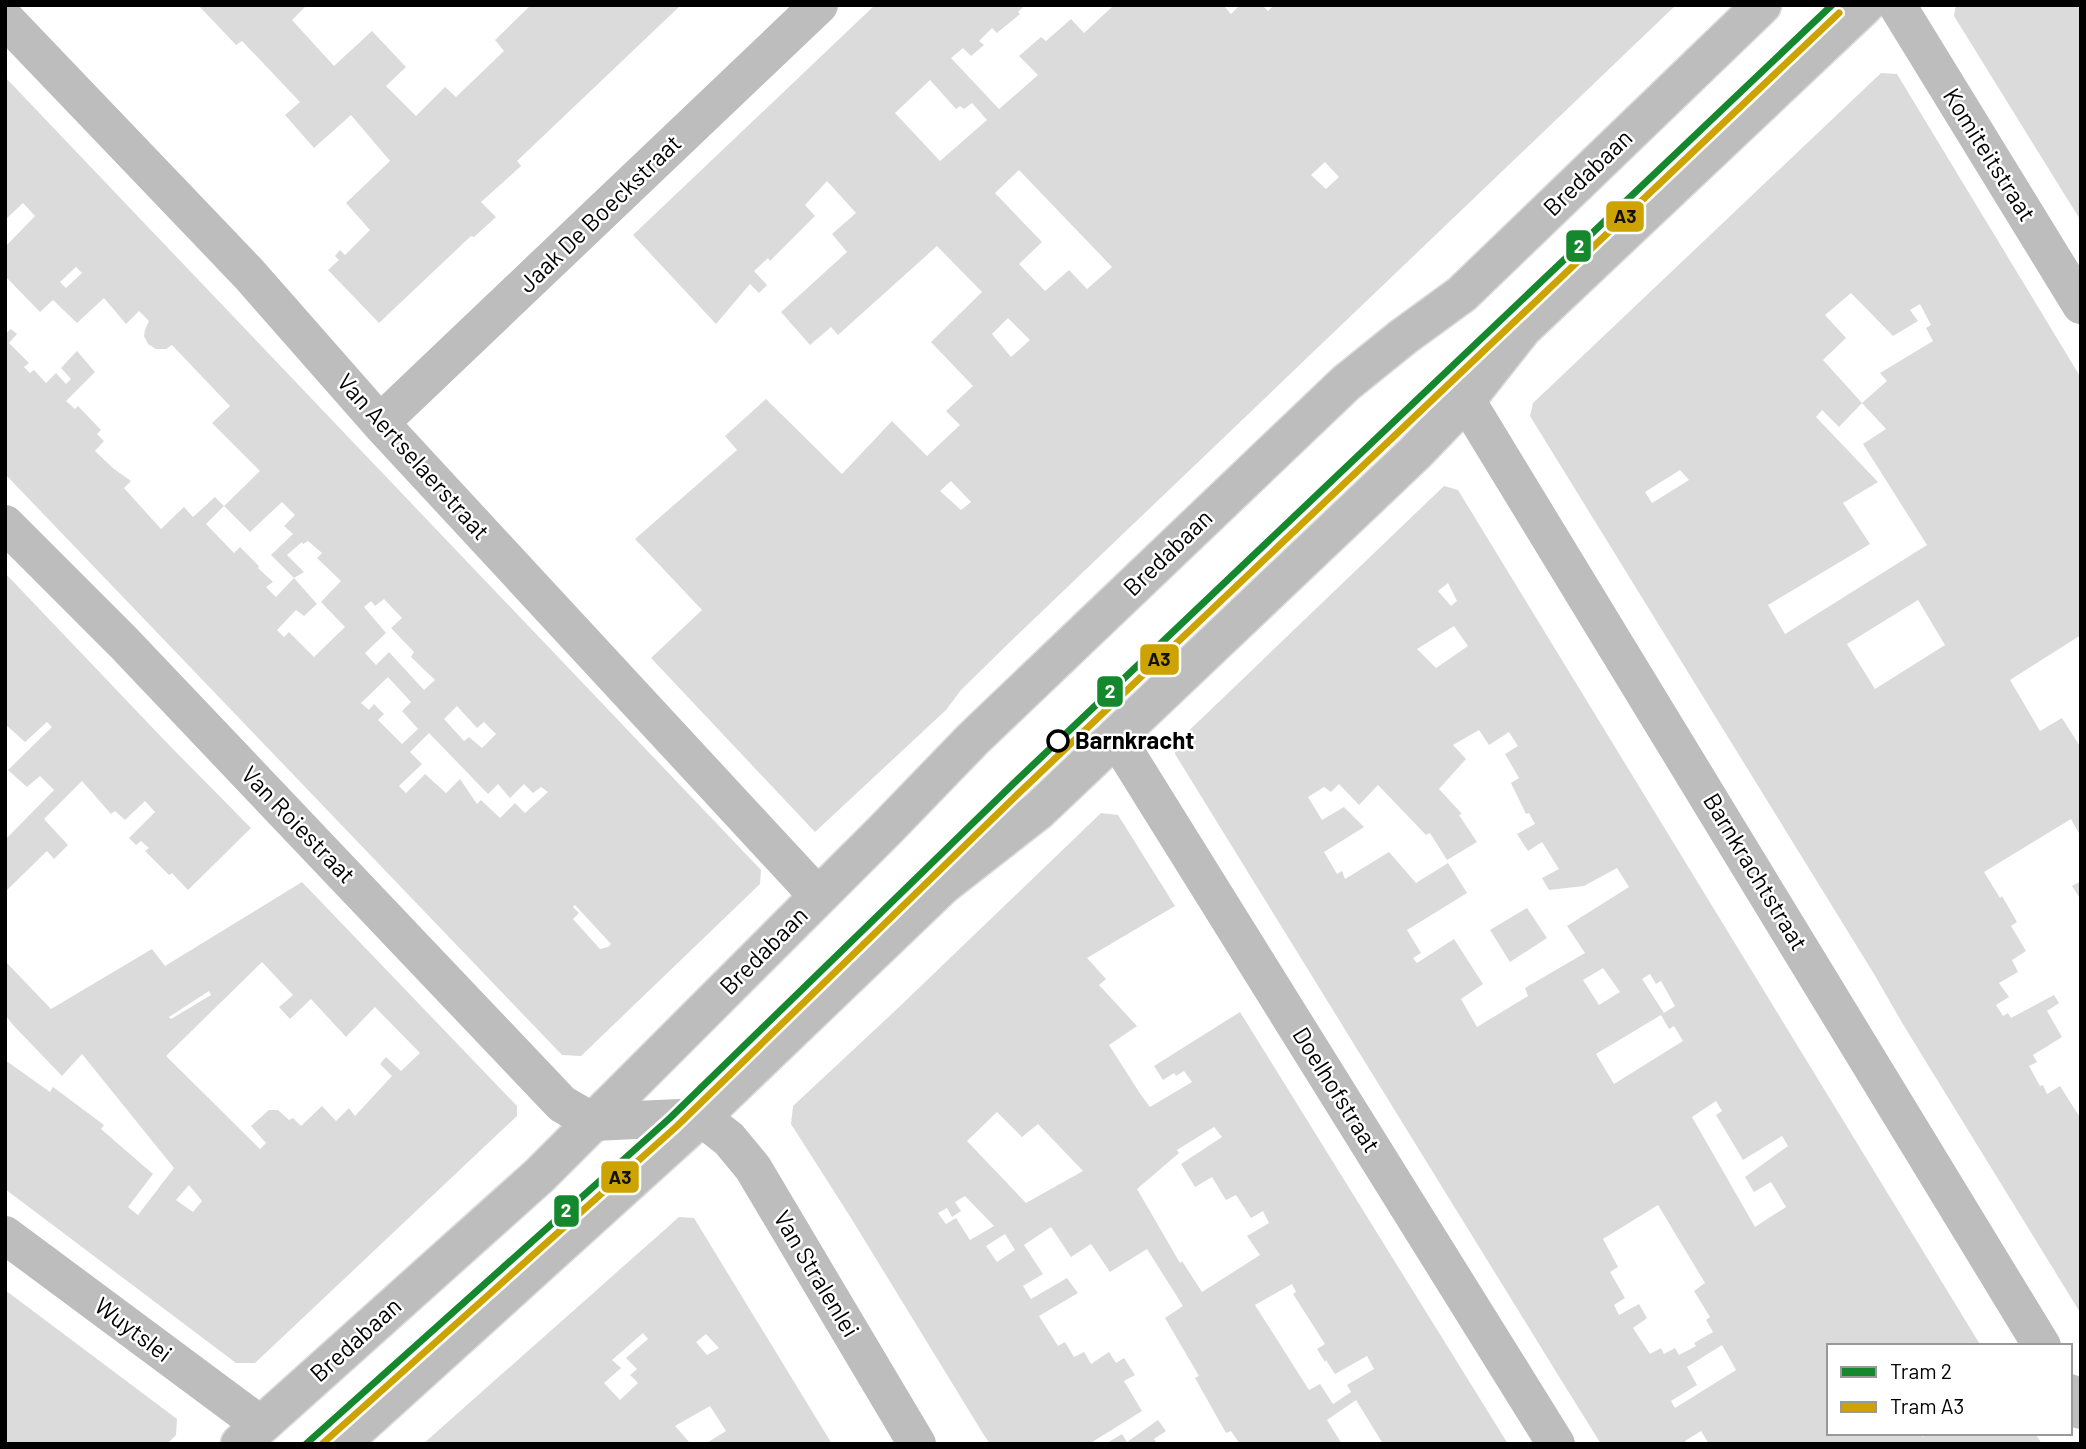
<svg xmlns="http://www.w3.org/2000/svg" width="2086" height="1449" viewBox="0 0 2086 1449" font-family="Barlow,sans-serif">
<rect width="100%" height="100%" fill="#fff"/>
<!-- building -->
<path fill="#dbdbdb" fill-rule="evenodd" d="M201,5H307L292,20L334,66L372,31L406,67L386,86L416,116L445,87L456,97L504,51L495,40L531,5H681L517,161L521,166L481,202L496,217L474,237L471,236L379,323L328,270L339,260L335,256L340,250L345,255L370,230L346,203L390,161L351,115L314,148L285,115L300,102L242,41L236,45L200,7Z
M875,5H1025L1018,12L1020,14L997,33L992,28L979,41L984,45L971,56L963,48L951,58L999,109L1038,75L1019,56L1041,37L1046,41L1071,19L1084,33L1114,5H1223L1231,14L1240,5H1262L1268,11L1274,5H1676L1010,642L961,690L946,710L815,832L651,658L702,610L635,539L737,450L725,436L766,399L842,474L892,421L927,456L960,425L946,411L973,386L931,342L982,292L937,246L838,335L831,327L810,345L781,312L847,252L832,234L856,213L827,181L805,205L815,216L770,261L768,258L754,271L767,285L759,293L750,284L716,324L633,235ZM930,80L956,109L960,106L964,109L972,103L987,120L940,161L895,113ZM1325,162L1339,177L1326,189L1311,175ZM1019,170L1112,267L1087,289L1069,270L1045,291L1019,264L1042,242L995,193ZM1008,318L1030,340L1011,357L992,334ZM951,481L971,502L961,510L940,491Z
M1956,5H2081V221L1954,16Z
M1881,73L1897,74L2081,378V635L2010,680L2040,731L2062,718L2081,748V837L2071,819L1984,872L2000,898L2002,896L2017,922L2011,926L2026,951L2012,960L2018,972L1999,983L2009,997L1996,1005L2003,1016L2008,1013L2011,1018L2054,995L2059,1003L2047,1011L2062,1037L2033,1055L2037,1062L2029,1066L2040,1086L2043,1085L2047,1094L2060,1086L2081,1119V1314L1904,1026L1874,974L1530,416L1533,403ZM1851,293L1893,336L1918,321L1910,310L1920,304L1931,325L1926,328L1933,341L1880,373L1887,381L1862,403L1886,429L1863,444L1927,545L1785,634L1768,605L1870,544L1843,503L1878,482L1816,417L1822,410L1839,427L1862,403L1823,360L1846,338L1825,315ZM1680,470L1689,480L1652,503L1645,492ZM1918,600L1945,645L1875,689L1847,644Z
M5,77L761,870L760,884L581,1056L562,1055L5,474V334L11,329L17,334L9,343L29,363L24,367L30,373L34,370L46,383L56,373L66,384L71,379L61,368L77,351L95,372L66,401L75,409L78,406L101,430L97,434L104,441L95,451L114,469L131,481L124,488L161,529L184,507L193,517L215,497L224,506L206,524L234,553L240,547L259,566L258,568L273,582L266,587L276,597L294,578L317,604L304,616L296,610L277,630L284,637L289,632L314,657L345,627L321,602L341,581L317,558L322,553L308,541L303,544L302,542L287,555L304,572L294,578L271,555L293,534L284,526L295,515L282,502L250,532L224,506L260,471L212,423L230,406L172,345L166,349H156L148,344L144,336L145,330L149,321L139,311L126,324L104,298L77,323L53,300L40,312L5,276V247L35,216L23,203L5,220ZM76,267L82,273L66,288L60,282ZM384,599L402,618L391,628L414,652L411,657L435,680L424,690L389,652L376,665L365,653L386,633L364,607L371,601L375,606ZM388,677L411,702L402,711L418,729L402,744L378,720L384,714L374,704L369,710L361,703ZM457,706L477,728L484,722L496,734L482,748L469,737L464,741L444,719ZM429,733L488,794L498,784L510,798L524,784L533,793L541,787L548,792L525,813L515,803L500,818L481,800L477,804L460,779L446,793L425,774L406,793L399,786L422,764L410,752ZM575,905L611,944L608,947L600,949L573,919L579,913L573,907Z
M1444,486L1458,490L1981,1346H1829V1433H1921L1923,1437L1929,1433H2035L2042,1444H1709L1701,1431L1685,1441L1687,1444H1601L1558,1375L1175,754L1176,743ZM1448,583L1457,601L1451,606L1438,591ZM1454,626L1468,646L1436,668L1417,649ZM1479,730L1489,745L1509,732L1518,746L1505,754L1519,778L1511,783L1526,814L1529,813L1535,824L1517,834L1528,851L1542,842L1559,869L1542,878L1549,890L1584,886L1617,868L1629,887L1567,926L1585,953L1525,988L1528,996L1477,1027L1461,999L1483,984L1454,939L1417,963L1413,958L1421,953L1407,930L1467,893L1448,863L1416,883L1389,852L1345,879L1342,871L1337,874L1324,852L1364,827L1344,807L1322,820L1308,797L1324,787L1331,792L1339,784L1359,805L1378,785L1426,835L1430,833L1447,860L1477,842L1459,815L1462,814L1439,789L1466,759L1453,745ZM1603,968L1620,992L1599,1005L1583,980ZM1650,974L1656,984L1661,981L1675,1006L1664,1013L1642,979ZM1661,1015L1669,1029L1674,1026L1683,1041L1614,1084L1596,1054ZM1716,1101L1722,1111L1716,1115L1743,1160L1782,1136L1788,1146L1745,1177L1754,1192L1771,1182L1786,1207L1755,1227L1692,1117ZM1658,1205L1705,1283L1694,1291L1710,1317L1706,1320L1713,1332L1694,1343L1696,1346L1679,1355L1675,1348L1664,1354L1661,1348L1650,1354L1633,1328L1647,1318L1639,1304L1619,1315L1614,1305L1625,1298L1610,1272L1618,1267L1603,1239ZM1722,1345L1736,1370L1675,1408L1671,1401L1697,1385L1687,1367Z
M5,573L169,745L251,828L188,890L172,873L169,875L145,851L149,848L141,841L136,845L129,838L155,812L145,801L125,820L115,811L111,814L82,781L44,819L68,845L54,859L47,851L5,892V840L54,790L40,776L27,787L8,770L52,727L47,722L25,742L6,725Z
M1101,813L1118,815L1175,906L1087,958L1106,979L1099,985L1137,1026L1109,1045L1141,1095L1150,1107L1192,1082L1184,1071L1176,1076L1174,1073L1163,1080L1154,1066L1240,1012L1508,1444H1383L1356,1400L1327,1420L1342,1444H1240L1231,1431L1226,1433L1195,1378L1199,1376L1165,1318L1183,1306L1147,1249L1110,1272L1091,1244L1071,1257L1051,1227L1024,1245L1043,1274L1023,1286L1031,1299L1067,1278L1078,1293L1039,1316L1058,1346L1065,1342L1074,1357L1084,1352L1091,1364L1109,1352L1116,1363L1124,1358L1135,1375L1124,1381L1142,1411L1089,1444H990L982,1432L851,1218L791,1124L793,1106L897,1009ZM997,1112L1022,1137L1038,1124L1083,1171L1026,1203L967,1141ZM1214,1127L1222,1137L1181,1164L1195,1187L1212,1177L1226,1200L1236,1195L1251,1218L1263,1211L1269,1223L1247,1236L1260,1255L1202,1292L1182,1261L1180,1263L1137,1189L1179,1153L1177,1150ZM965,1196L994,1226L970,1240L956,1218L946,1224L938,1213L947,1208L952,1217L961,1211L955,1202ZM1005,1234L1015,1250L997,1262L986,1246ZM1292,1284L1296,1292L1293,1294L1325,1344L1317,1349L1325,1362L1326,1360L1335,1374L1367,1356L1374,1369L1347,1385L1351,1392L1333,1404L1320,1384L1309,1390L1255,1305Z
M2081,881V900L2072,886Z
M302,882L517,1106V1116L255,1363H236L5,1189V1060L50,1092L53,1087L104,1125L101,1129L153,1174L128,1207L138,1215L174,1168L82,1054L62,1076L14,1026L5,1015V961L51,1009L152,949L165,966ZM262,962L293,995L279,1007L290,1019L311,999L346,1037L375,1007L420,1053L401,1071L386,1057L380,1064L392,1076L355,1116L349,1108L336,1121L322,1106L301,1126L293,1118L289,1120L278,1110H269L251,1126L266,1143L260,1149L166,1056ZM209,991L211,995L171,1019L169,1017ZM189,1185L202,1201L193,1212L176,1200Z
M1527,908L1547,938L1510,962L1490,930Z
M679,1217L694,1218L832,1444H705L726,1431L710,1406L675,1426L691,1444H423ZM643,1333L648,1339L626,1358L637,1369L630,1375L638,1383L620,1400L604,1383L621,1368L612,1360ZM706,1334L719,1348L707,1355L696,1342Z
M5,1290L177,1419L176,1435L167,1444H5Z
M1158,1420L1166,1431L1154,1439L1157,1444H1105L1122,1434L1127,1442Z"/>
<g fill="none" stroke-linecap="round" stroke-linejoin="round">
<!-- primary casing -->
<g stroke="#dbdbdb" stroke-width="41">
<path id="primary" d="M240,1444L540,1175L888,827L973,739L1346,383L1403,337L1462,294L1762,5
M340,1444L701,1117L943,885L1039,810L1415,453L1466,400L1523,328L1865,5"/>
</g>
<!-- minor -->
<path stroke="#bdbdbd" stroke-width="38" d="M1897,5L2081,305
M5,19L249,274L380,423L818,896
M1466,400L2042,1346
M380,423L819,5
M5,524L124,643L562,1104L593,1122L701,1117L729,1139L753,1168L917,1444
M1116,737L1556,1444
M5,1235L261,1425
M2070,1393L2081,1410"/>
<!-- primary -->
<use href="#primary" stroke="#bdbdbd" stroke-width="38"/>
<!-- tram-1 casing -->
<g stroke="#fff" stroke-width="12">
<path id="tram-1" d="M306,1444L670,1118L1014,783L1832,5"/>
</g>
<!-- tram-2 casing -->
<g stroke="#fff" stroke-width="12">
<path id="tram-2" d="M322,1444L677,1126L1021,791L1839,13"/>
</g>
<!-- tram-1 -->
<use href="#tram-1" stroke="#15882e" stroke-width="7"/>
<!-- tram-2 -->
<use href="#tram-2" stroke="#cca300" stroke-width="7"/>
</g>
<!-- markers -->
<circle fill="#fff" stroke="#000" stroke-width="3.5" cx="1058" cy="741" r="10"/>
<g text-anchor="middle" stroke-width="5" stroke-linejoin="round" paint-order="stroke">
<!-- street labels -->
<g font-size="24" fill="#000" stroke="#fff">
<text transform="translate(1989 155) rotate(58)" y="8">Komiteitstraat</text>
<text transform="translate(1588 173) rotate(-44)" y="8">Bredabaan</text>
<text transform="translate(600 214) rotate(-44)" y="8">Jaak De Boeckstraat</text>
<text transform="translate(413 457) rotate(48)" y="8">Van Aertselaerstraat</text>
<text transform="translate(1168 553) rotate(-44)" y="8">Bredabaan</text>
<text transform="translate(298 825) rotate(46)" y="8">Van Roiestraat</text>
<text transform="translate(1755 872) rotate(59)" y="8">Barnkrachtstraat</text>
<text transform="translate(764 951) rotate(-45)" y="8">Bredabaan</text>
<text transform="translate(1336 1090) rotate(58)" y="8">Doelhofstraat</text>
<text transform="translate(816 1274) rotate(59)" y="8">Van Stralenlei</text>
<text transform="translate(133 1330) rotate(37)" y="8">Wuytslei</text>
<text transform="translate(356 1340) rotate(-42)" y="8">Bredabaan</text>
</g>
<!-- stop labels -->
<g font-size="24" font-weight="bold" fill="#000" stroke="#fff" text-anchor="start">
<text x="1075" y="749">Barnkracht</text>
</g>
</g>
<g stroke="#fff" stroke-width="2.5">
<rect x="1605" y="200" width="40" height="33" rx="7" fill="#cca300"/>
<rect x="1565" y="229" width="27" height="34" rx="7" fill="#15882e"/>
<rect x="1139" y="643" width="41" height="33" rx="7" fill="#cca300"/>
<rect x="1096" y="675" width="28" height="33" rx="7" fill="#15882e"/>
<rect x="600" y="1160" width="40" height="34" rx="7" fill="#cca300"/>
<rect x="553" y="1194" width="27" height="34" rx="7" fill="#15882e"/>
</g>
<g font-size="19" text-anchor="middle" font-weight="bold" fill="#fff">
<text x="1579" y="253">2</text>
<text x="1110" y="698">2</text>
<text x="566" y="1217">2</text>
</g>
<g font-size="19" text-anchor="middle" font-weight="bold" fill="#111">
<text x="1625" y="223">A3</text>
<text x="1159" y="666">A3</text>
<text x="620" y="1184">A3</text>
</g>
<!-- border -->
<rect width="2086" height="1449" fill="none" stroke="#000000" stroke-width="14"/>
<!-- legend -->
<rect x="1827" y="1344" width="245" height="91" fill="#ffffff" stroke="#999999" stroke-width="2"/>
<rect x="1841" y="1367" width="35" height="10" fill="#15882e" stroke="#999999" stroke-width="2"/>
<text x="1890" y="1379" font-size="21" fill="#000000">Tram 2</text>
<rect x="1841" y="1402" width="35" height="10" fill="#cca300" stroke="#999999" stroke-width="2"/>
<text x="1890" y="1414" font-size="21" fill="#000000">Tram A3</text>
</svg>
